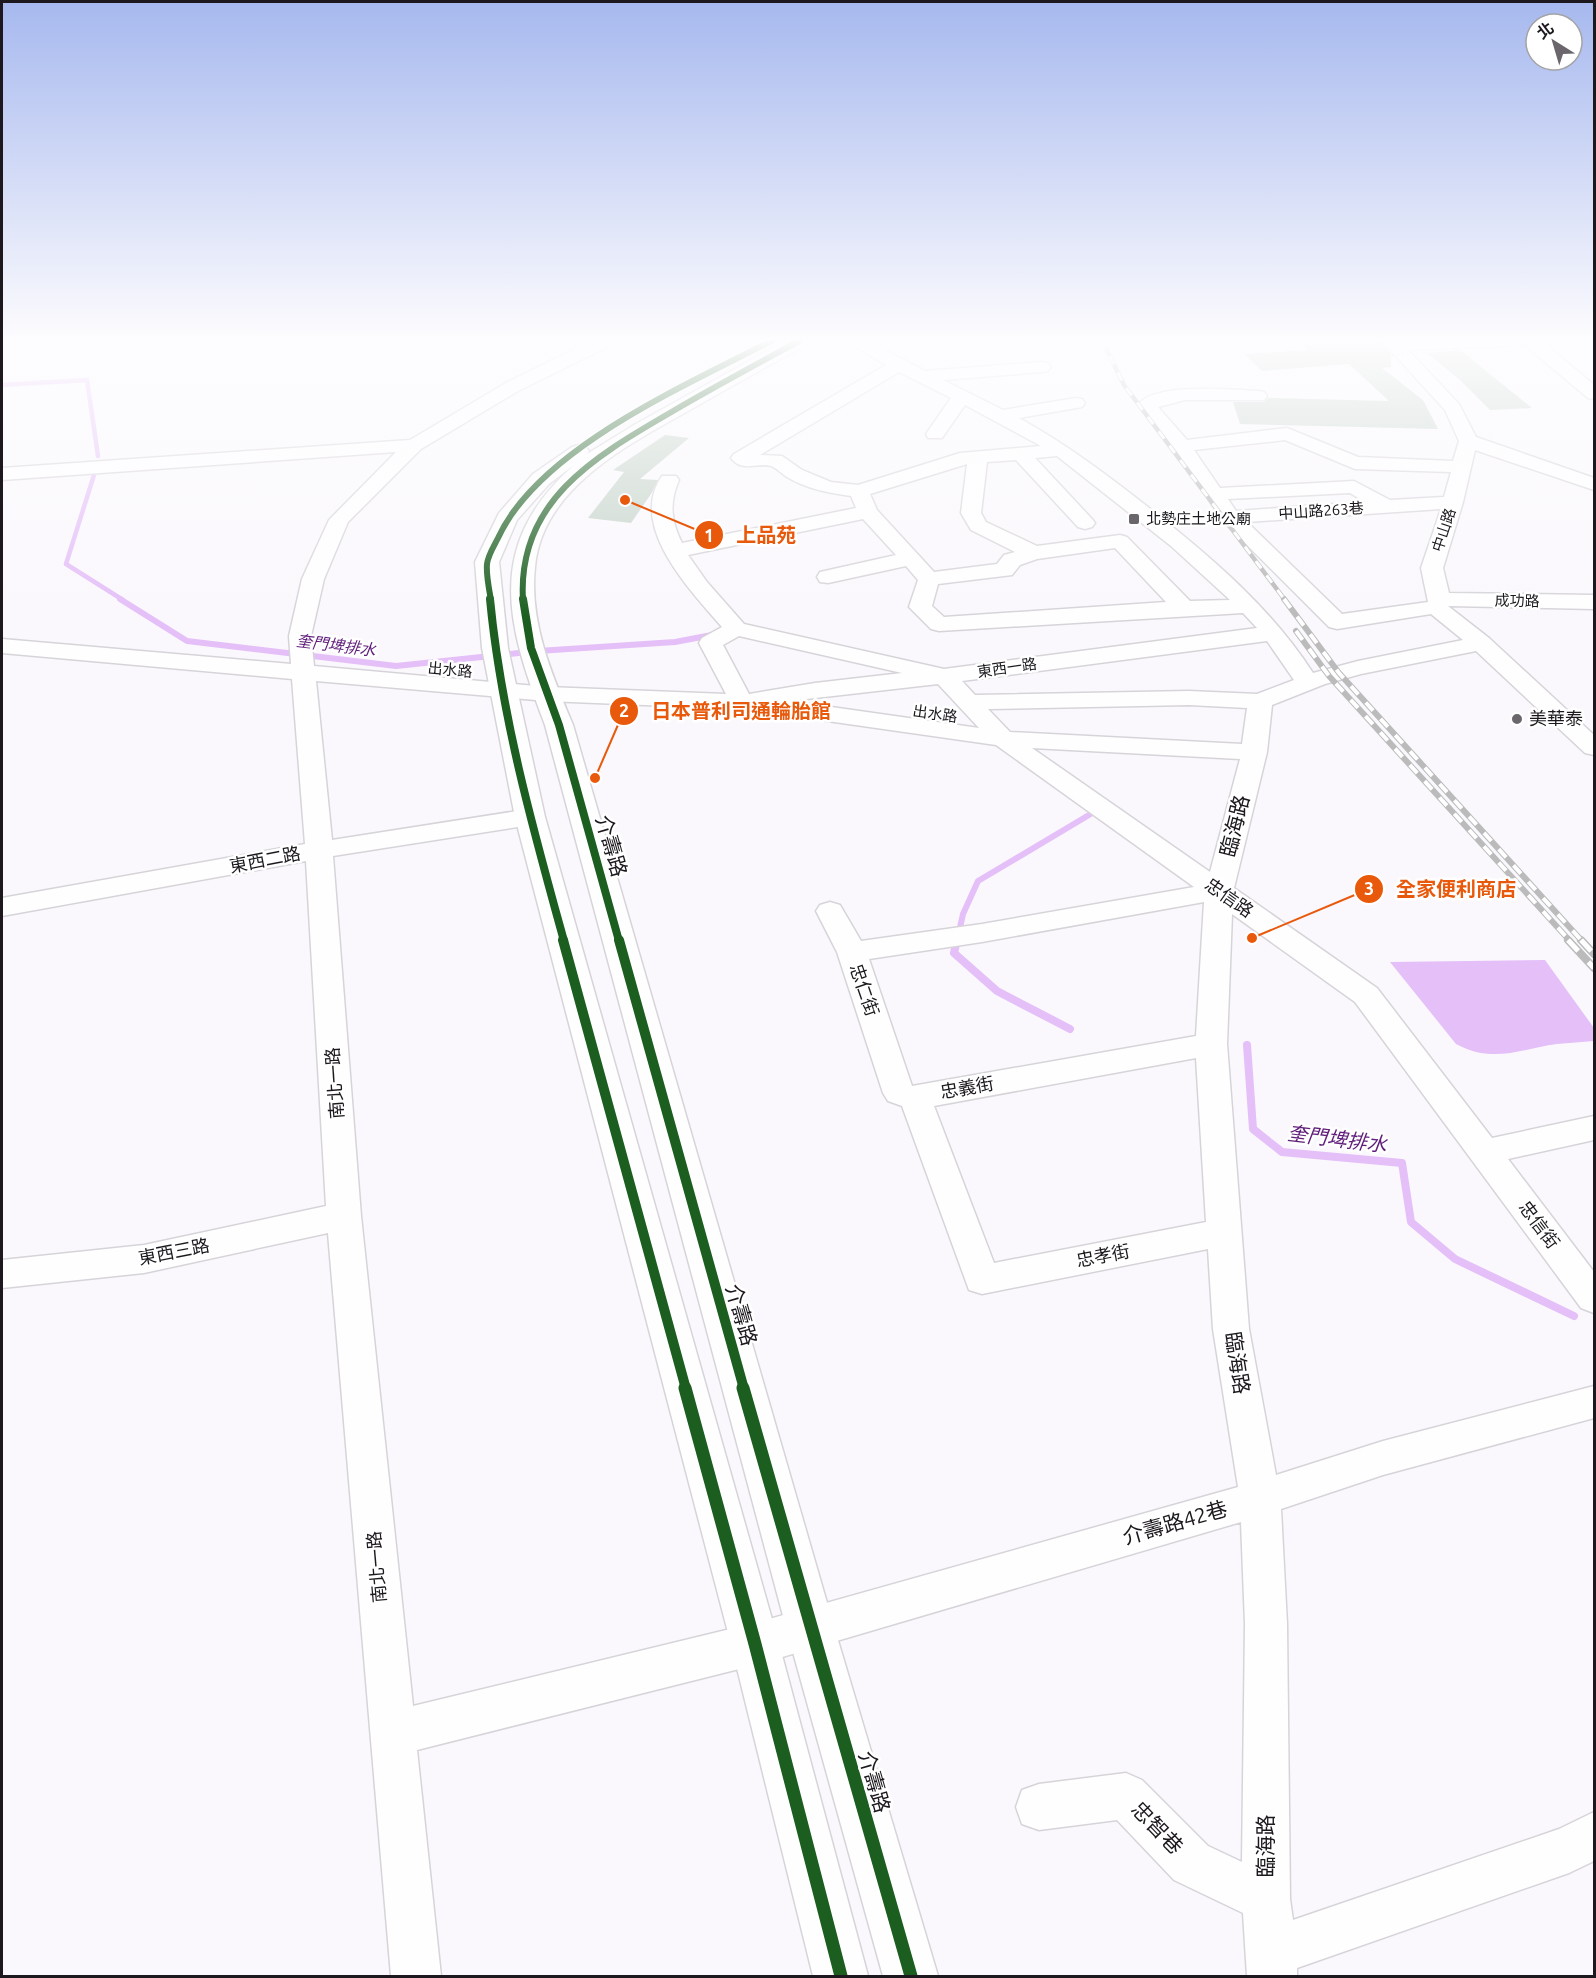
<svg xmlns="http://www.w3.org/2000/svg" width="1596" height="1978" viewBox="0 0 1596 1978" font-family="Ubuntu,'Noto Sans TC',sans-serif">
<rect width="100%" height="100%" fill="#faf8fc"/>
<!-- water -->
<path fill="#e4bff8" d="M1545,960L1594,1028V1041C1582,1042 1569,1043 1557,1044C1520,1049 1493,1064 1456,1044L1390,962Z"/>
<g fill="none" stroke-linecap="round" stroke-linejoin="round">
<!-- stream-far2 -->
<path stroke="#e4bff8" stroke-width="4.5" d="M2,385L87,380L98,456
M94,475L66,564L123,600"/>
<!-- stream-far1 -->
<path stroke="#e4bff8" stroke-width="6" d="M120,599L187,641L396,666L491,656
M538,651L675,642L712,635
M502,655L527,652
M957,941L963,914L978,881L1099,809"/>
<!-- stream -->
<path stroke="#e4bff8" stroke-width="8" d="M957,940L954,953L997,991L1070,1029
M1247,1045L1253,1129L1282,1152L1402,1163L1411,1222L1455,1259L1574,1316"/>
</g>
<!-- building -->
<path fill="#c4d3c8" d="M1298,340H1379L1391,354V367L1382,368L1423,400L1438,429L1240,424L1233,402H1264L1268,398L1389,401L1349,364L1262,371L1244,354L1308,350Z
M1460,350L1532,408L1490,410L1460,380L1427,353Z
M665,435L689,438L640,479L658,480L651,494L631,523L588,518L624,472L613,470Z"/>
<g fill="none" stroke-linecap="round" stroke-linejoin="round">
<!-- minor casing -->
<g stroke="#d7d4d9" stroke-width="3">
<path id="minor" d="M593,340H615L613,344L518,391L421,449L348,522L324,579L311,636L314,666L547,687L726,694L699,643L702,638L722,627C691,591 627,526 662,476H676L679,480C669,503 671,521 682,543L856,508L851,496C829,493 807,489 787,477C782,474 777,468 771,466C758,462 742,473 731,458L734,454L886,365L844,340H865L925,371L1042,362L1048,363L1051,367L1048,371L1042,372L943,380L1003,410L1076,398L1082,399L1085,403L1082,407L1019,418C1068,445 1110,477 1153,511C1213,559 1271,608 1313,673L1358,661L1463,640L1431,614L1337,629L1329,627L1223,521L1175,449L1138,405C1154,382 1232,390 1258,391L1264,392L1267,396L1264,400H1185L1158,407L1187,440L1287,428L1358,457L1453,461L1459,441L1445,410L1381,340H1540L1594,385V399L1588,398L1525,345L1408,350L1459,404L1476,437L1594,478V490L1475,450L1463,502L1443,568L1449,593L1594,595V609L1448,606L1489,638L1594,735V755L1585,753L1476,651L1361,674L1325,684L1272,705L1267,752L1234,888L1377,988L1492,1138L1594,1116V1140L1508,1159L1594,1272V1313L1581,1308L1355,1002L1232,914L1227,1044L1249,1329L1276,1475L1383,1441L1594,1386V1418L1383,1475L1281,1509L1287,1624L1290,1899L1293,1920L1559,1829L1594,1812V1861L1569,1873L1297,1968V1976H1247L1243,1913L1174,1880L1117,1820L1039,1830L1022,1824L1016,1807L1022,1790L1039,1784L1126,1773L1142,1780L1208,1846L1242,1862L1245,1624L1241,1522L755,1665L417,1750L441,1976H391L328,1233L144,1273L2,1288V1260L144,1245L326,1206L306,861L2,916V898L305,844L292,679L2,653V639L291,664L289,636L302,579L329,520L396,452L2,480V468L410,440L506,383ZM899,372L951,398L926,434L928,438H942L965,405L1041,446L960,453L858,485L831,482L802,470L782,456L760,455ZM1285,440L1355,469L1451,472L1444,497L1390,500L1354,481L1220,488L1194,450ZM1057,456L1171,546L1230,600L1190,601L1127,537L1120,535L1037,546L986,522L981,513L987,462L1016,460L1078,527L1085,529L1092,527L1095,523L1092,519L1035,458ZM967,464L961,513L971,530L1015,552L1004,555L997,564L934,572L877,510L870,494ZM1350,493L1365,502L1236,511L1228,499ZM1441,509L1421,568L1428,602L1342,614L1247,522ZM863,519L896,555L820,572L817,577L820,582L828,583L906,566L918,580L909,607L931,629L939,631L1243,613L1257,628L944,669L744,624L707,582L688,555ZM1115,548L1166,602L944,617L932,606L938,584L1004,576L1012,575L1020,565L1037,559ZM739,636L902,673L815,683L749,694L723,645ZM1267,641L1294,680L1257,694L1189,691L975,695L962,681ZM316,681L547,701L742,709L996,745L1194,887L982,924L861,941L840,905L830,902L820,905L816,911L837,952L883,1093L888,1101L902,1106L969,1290L982,1294L1208,1249L1213,1329L1238,1487L755,1623L413,1706L361,1216L333,856L530,825L539,823L543,817L539,811L530,809L332,840ZM938,684L979,728L789,701ZM1189,705L1247,708L1242,744L1010,732L988,709ZM1032,748L1240,759L1210,872ZM1204,902L1196,1036L912,1086L869,959L982,942ZM1196,1058L1206,1222L994,1263L934,1106Z"/>
</g>
<!-- major casing -->
<g stroke="#d7d4d9" stroke-width="3">
<path id="major" d="M787,340H810L808,344C768,366 728,388 688,411C628,445 542,488 535,567C529,622 552,675 573,725L834,1627L938,1976H883L786,1627L545,725C507,625 483,546 574,465L549,484L517,520L499,562L508,648L545,817L779,1644L868,1976H813L731,1644L515,817L482,648L475,562L499,513L533,474L572,447L579,445L586,447L589,451L587,454L634,425Z"/>
</g>
<!-- minor -->
<use href="#minor" fill="#fefeff" fill-rule="evenodd"/>
<!-- major -->
<use href="#major" fill="#fefeff" fill-rule="evenodd"/>
<!-- rail-far2 casing -->
<g stroke="#bcbbbc" stroke-width="4.5">
<path id="rail-far2" d="M1102,340L1124,385L1285,600"/>
</g>
<!-- rail-far1 casing -->
<g stroke="#bcbbbc" stroke-width="6">
<path id="rail-far1" d="M1284,599L1339,673L1582,941
M1296,631L1329,676L1570,941"/>
</g>
<!-- rail casing -->
<g stroke="#bcbbbc" stroke-width="8">
<path id="rail" d="M1568,940L1594,968
M1581,940L1594,954"/>
</g>
<!-- rail-far2 -->
<use href="#rail-far2" stroke="#fff" stroke-width="3" stroke-dasharray="9" stroke-linecap="butt"/>
<!-- rail-far1 -->
<use href="#rail-far1" stroke="#fff" stroke-width="4" stroke-dasharray="11" stroke-linecap="butt"/>
<!-- rail -->
<use href="#rail" stroke="#fff" stroke-width="5" stroke-dasharray="15" stroke-linecap="butt"/>
<!-- path-bridge -->
<path stroke="#d4d3d4" stroke-width="2" stroke-dasharray="2 3" stroke-linecap="butt" d="M1392,355L1418,354"/>
<!-- cycleway-far3 casing -->
<g stroke="#fff" stroke-width="8">
<path id="cycleway-far3" d="M491,600C489,589 486,575 487,564C488,555 494,546 498,538C539,448 687,385 773,340
M523,600C517,502 594,457 668,414C712,388 757,364 801,340"/>
</g>
<!-- cycleway-far2 casing -->
<g stroke="#fff" stroke-width="10">
<path id="cycleway-far2" d="M490,599C501,715 533,829 564,941
M523,599L531,648L559,725L619,941"/>
</g>
<!-- cycleway-far1 casing -->
<g stroke="#fff" stroke-width="14">
<path id="cycleway-far1" d="M563,940L686,1389
M619,940L744,1389"/>
</g>
<!-- cycleway casing -->
<g stroke="#fff" stroke-width="16">
<path id="cycleway" d="M685,1388L755,1644L841,1976
M743,1388L911,1976"/>
</g>
<!-- cycleway-far3 -->
<use href="#cycleway-far3" stroke="#1b5e20" stroke-width="6"/>
<!-- cycleway-far2 -->
<use href="#cycleway-far2" stroke="#1b5e20" stroke-width="8"/>
<!-- cycleway-far1 -->
<use href="#cycleway-far1" stroke="#1b5e20" stroke-width="10"/>
<!-- cycleway -->
<use href="#cycleway" stroke="#1b5e20" stroke-width="13"/>
</g>
<!-- sky -->
<linearGradient id="sky" x2="0" y2="1"><stop stop-color="#a6b8ee"/><stop offset="0.55" stop-color="#fdfcfe"/><stop offset="1" stop-color="#fdfcfe" stop-opacity="0"/></linearGradient>
<rect width="1596" height="617" fill="url(#sky)"/>
<!-- markers -->
<g fill="#6a666c" stroke="#fff" stroke-width="2">
<rect x="1128" y="513" width="12" height="12" rx="3"/>
<circle cx="1517" cy="719" r="6"/>
</g>
<g text-anchor="middle" stroke-width="5" stroke-linejoin="round" paint-order="stroke">
<!-- far-street labels -->
<g font-size="15" fill="#1c181e" stroke="#fff">
<text transform="translate(1321 511) rotate(-4)" y="5">中山路263巷</text>
<text transform="translate(1444 530) rotate(-72)" y="5">中山路</text>
<text transform="translate(1517 601) rotate(1)" y="5">成功路</text>
<text transform="translate(1007 668) rotate(-8)" y="5">東西一路</text>
<text transform="translate(450 670) rotate(5)" y="5">出水路</text>
<text transform="translate(935 714) rotate(8)" y="5">出水路</text>
</g>
<!-- far-poi labels -->
<g font-size="15" fill="#1c181e" stroke="#fff" text-anchor="start">
<text x="1146" y="524">北勢庄土地公廟</text>
</g>
<!-- far-water labels -->
<g font-size="16" font-style="italic" fill="#601e7b" stroke="#fff">
<text transform="translate(336 645) rotate(7)" y="6">奎門埤排水</text>
</g>
<!-- poi labels -->
<g font-size="18" fill="#1c181e" stroke="#fff" text-anchor="start">
<text x="1529" y="725">美華泰</text>
</g>
<!-- street labels -->
<g font-size="18" fill="#1c181e" stroke="#fff">
<text transform="translate(265 860) rotate(-11)" y="6">東西二路</text>
<text transform="translate(1229 898) rotate(35)" y="6">忠信路</text>
<text transform="translate(864 990) rotate(71)" y="6">忠仁街</text>
<text transform="translate(335 1083) rotate(-94)" y="6">南北一路</text>
<text transform="translate(967 1088) rotate(-10)" y="6">忠義街</text>
<text transform="translate(1539 1225) rotate(53)" y="6">忠信街</text>
<text transform="translate(174 1252) rotate(-11)" y="6">東西三路</text>
<text transform="translate(1103 1256) rotate(-11)" y="6">忠孝街</text>
<text transform="translate(377 1567) rotate(-95)" y="6">南北一路</text>
</g>
<!-- water labels -->
<g font-size="20" font-style="italic" fill="#601e7b" stroke="#fff">
<text transform="translate(1337 1139) rotate(7)" y="7">奎門埤排水</text>
</g>
<!-- near-street labels -->
<g font-size="21" fill="#1c181e" stroke="#fff">
<text transform="translate(1235 826) rotate(-76)" y="7">臨海路</text>
<text transform="translate(611 846) rotate(74)" y="7">介壽路</text>
<text transform="translate(741 1315) rotate(74)" y="7">介壽路</text>
<text transform="translate(1237 1363) rotate(81)" y="7">臨海路</text>
<text transform="translate(1175 1523) rotate(-16)" y="7">介壽路42巷</text>
<text transform="translate(874 1782) rotate(74)" y="7">介壽路</text>
<text transform="translate(1157 1828) rotate(46)" y="7">忠智巷</text>
<text transform="translate(1266 1846) rotate(-90)" y="7">臨海路</text>
</g>
</g>
<!-- callouts -->
<path fill="none" stroke="#e8590c" stroke-width="2" d="M625 500L709 535M595 778L624 711M1252 938L1369 889"/>
<g fill="#e8590c" stroke="#fff" stroke-width="2">
<circle cx="625" cy="500" r="6"/>
<circle cx="595" cy="778" r="6"/>
<circle cx="1252" cy="938" r="6"/>
<circle cx="709" cy="535" r="15"/>
<circle cx="624" cy="711" r="15"/>
<circle cx="1369" cy="889" r="15"/>
</g>
<g font-size="18" text-anchor="middle" font-weight="bold" fill="#fff">
<text x="709" y="542">1</text>
<text x="624" y="717">2</text>
<text x="1369" y="895">3</text>
</g>
<g font-size="20" text-anchor="middle" font-weight="bold" fill="#e8590c" stroke="#fff" stroke-width="5" stroke-linejoin="round" paint-order="stroke">
<text x="766" y="542">上品苑</text>
<text x="741" y="718">日本普利司通輪胎館</text>
<text x="1456" y="896">全家便利商店</text>
</g>
<!-- border -->
<rect width="1596" height="1978" fill="none" stroke="#1c181e" stroke-width="6"/>
<!-- north arrow -->
<g transform="translate(1554 42) rotate(323)"><circle r="28" fill="#ffffff" stroke="#a4a3a5" stroke-width="1.5"/>
<path d="M0-4.5L10 22L0 15L-10 22Z" fill="#6a666c"/>
<text y="-9" font-size="16" font-weight="bold" text-anchor="middle" fill="#1c181e">北</text>
</g>
</svg>
